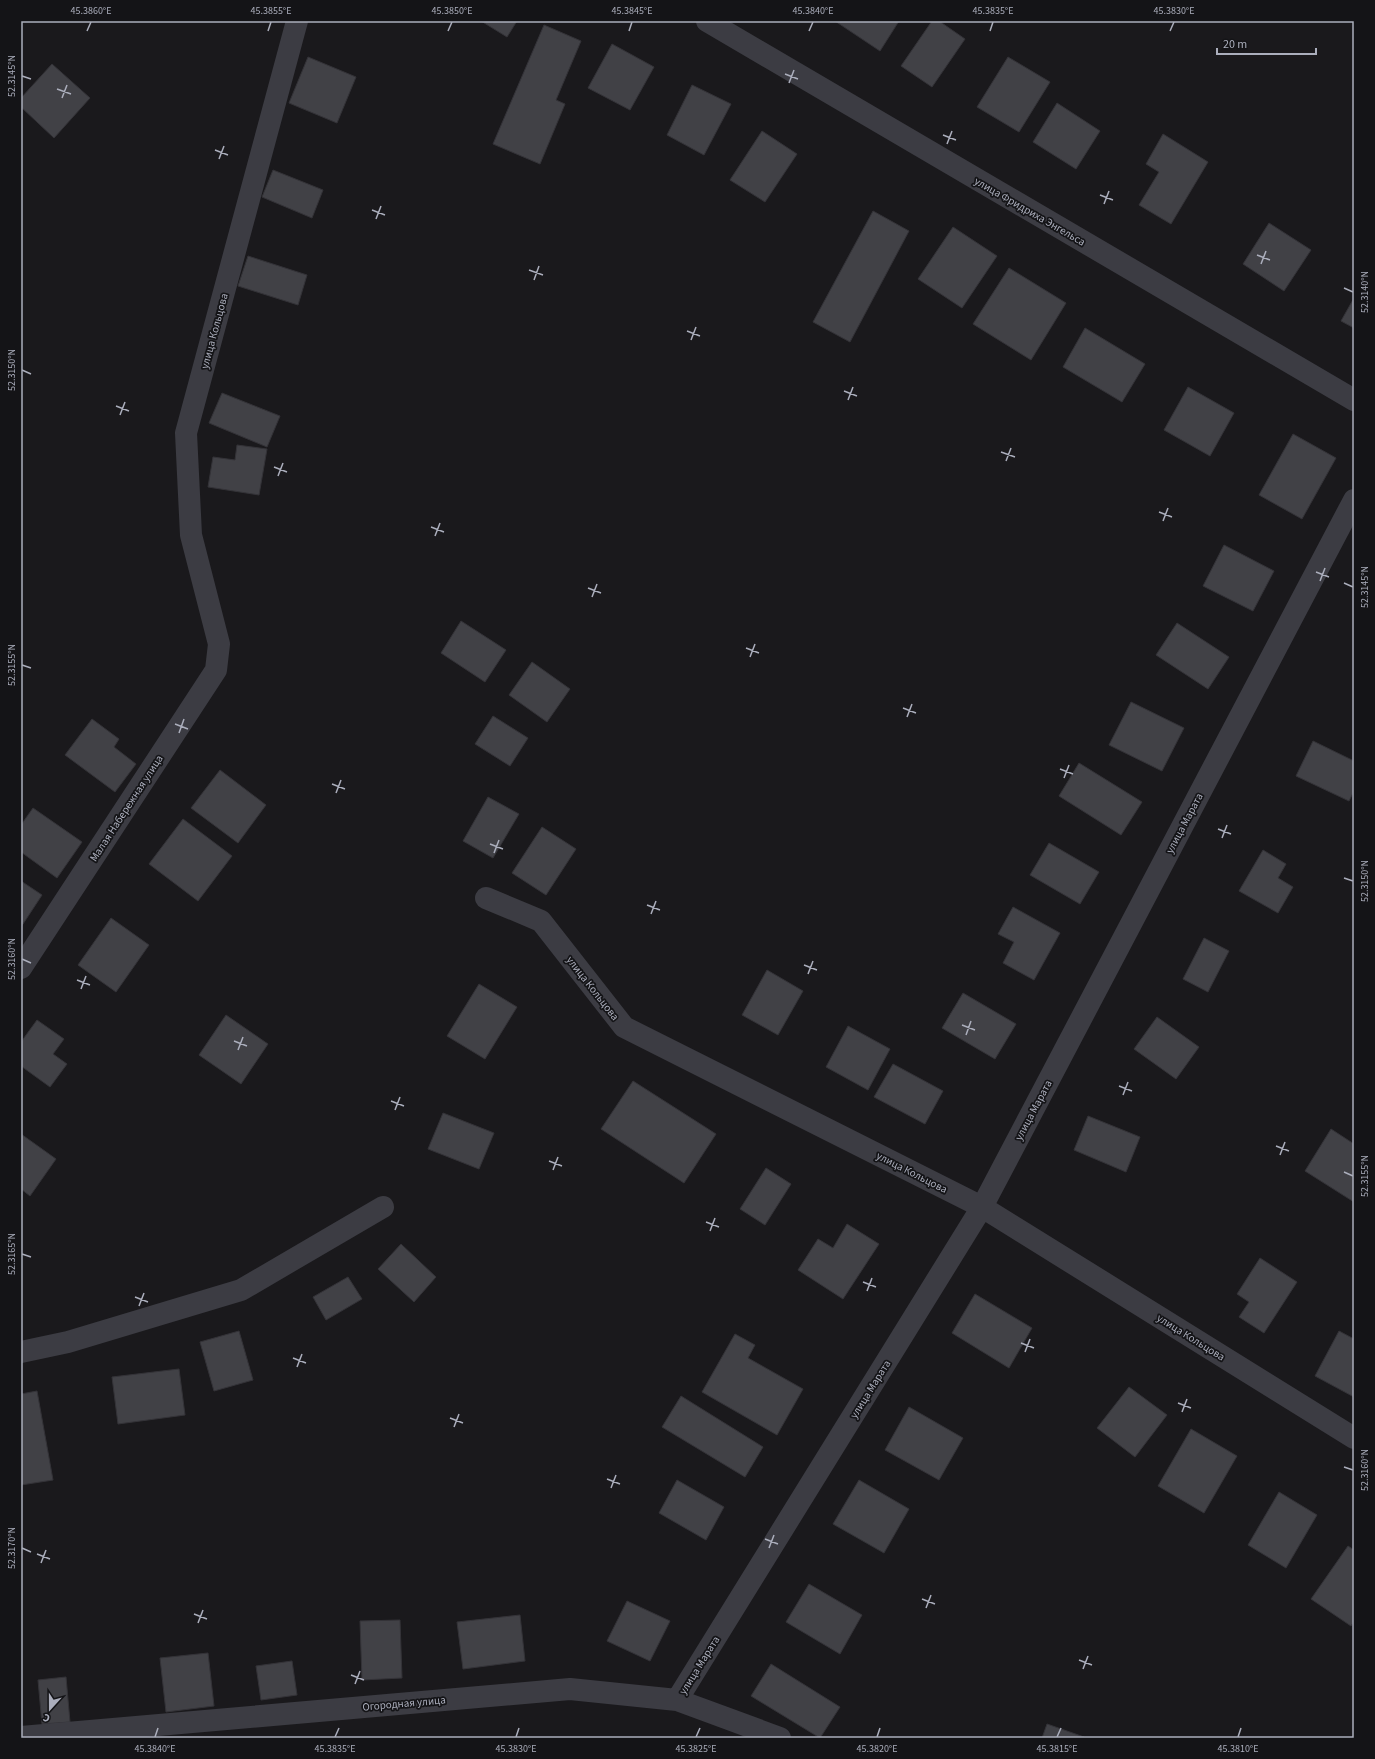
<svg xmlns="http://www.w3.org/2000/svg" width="1375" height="1759" viewBox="0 0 1375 1759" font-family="'Source Sans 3',sans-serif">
<rect width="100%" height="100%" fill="#1a191c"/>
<!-- building -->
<path fill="#414146" stroke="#343338" d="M481,21H517L507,37Z
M835,21H899L880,51Z
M932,21H939L965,39L932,87L901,66Z
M544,25L581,41L556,100L565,104L540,164L493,144Z
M612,44L654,67L630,110L588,88Z
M308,57L356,77L337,123L289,103Z
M1008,57L1050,82L1019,132L977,107Z
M52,64L90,98L54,138L21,107V98Z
M692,85L731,104L704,155L667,135Z
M1057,103L1100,131L1076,169L1033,142Z
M762,131L797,154L765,202L730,180Z
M1163,134L1208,162L1171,224L1139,205L1159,172L1146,164Z
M273,170L323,190L312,218L262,197Z
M873,211L909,231L850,342L813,322Z
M1269,223L1311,250L1284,291L1243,264Z
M953,227L997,256L962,308L918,279Z
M248,256L307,275L298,305L238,286Z
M1009,268L1066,303L1031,360L973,324Z
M1354,298V328L1341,321Z
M1085,328L1145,364L1122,402L1063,367Z
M1188,387L1234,413L1210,456L1164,430Z
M222,393L280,416L267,447L209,423Z
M1293,434L1336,458L1302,519L1259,495Z
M237,445L267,449L259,495L208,487L213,457L235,460Z
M1224,545L1274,571L1253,611L1203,586Z
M461,621L506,650L485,682L441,653Z
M1177,623L1229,657L1208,689L1156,655Z
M532,662L570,689L547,722L509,695Z
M1131,702L1184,728L1162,771L1109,745Z
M493,716L528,738L510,766L475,744Z
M92,719L119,739L114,747L136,764L115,792L65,755Z
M1313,741L1354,761V791L1349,801L1296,776Z
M1079,763L1142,802L1121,835L1059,796Z
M220,770L266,805L238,843L191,808Z
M488,797L519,814L493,858L463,841Z
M33,808L82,842L57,878L21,852V825Z
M183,819L232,856L198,901L149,864Z
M542,827L576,849L546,895L512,873Z
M1049,843L1099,872L1080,904L1030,875Z
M1263,850L1286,864L1278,878L1293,887L1278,913L1239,891Z
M21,881L42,895L21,927Z
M1013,907L1060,933L1034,980L1003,963L1014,942L998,934Z
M111,918L149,945L116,992L78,965Z
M1204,938L1229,951L1208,992L1183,979Z
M767,970L803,991L778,1035L742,1015Z
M479,984L517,1007L485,1059L447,1036Z
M963,993L1016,1024L995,1059L942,1028Z
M226,1015L268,1044L241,1084L199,1055Z
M1157,1017L1199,1047L1176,1079L1134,1049Z
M37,1020L64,1039L53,1054L67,1064L50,1087L21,1066V1042Z
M848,1026L890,1049L868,1090L826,1067Z
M893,1064L943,1091L925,1124L874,1097Z
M633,1081L716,1134L684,1183L601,1129Z
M443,1113L494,1133L479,1169L428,1149Z
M1088,1116L1140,1137L1126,1172L1074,1150Z
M1331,1129L1354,1144V1202L1305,1171Z
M21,1134L56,1159L30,1196L21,1189Z
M766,1168L791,1184L765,1225L740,1209Z
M847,1224L879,1244L843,1299L798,1270L818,1239L833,1248Z
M401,1244L436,1277L414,1302L378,1269Z
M1260,1258L1297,1282L1264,1333L1239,1317L1249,1302L1237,1294Z
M348,1277L362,1299L326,1320L313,1297Z
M975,1294L1032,1328L1009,1368L952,1333Z
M239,1331L253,1380L214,1391L200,1342Z
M1339,1331L1354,1339V1397L1315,1376Z
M735,1334L755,1345L748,1358L803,1389L777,1435L702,1392Z
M179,1369L185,1415L118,1424L112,1377Z
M1129,1387L1167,1415L1135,1457L1097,1428Z
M37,1391L53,1480L21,1485V1394Z
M681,1396L763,1447L745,1477L662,1427Z
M909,1407L963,1438L939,1480L885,1450Z
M1191,1429L1237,1456L1204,1513L1158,1486Z
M677,1480L724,1507L706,1540L659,1513Z
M859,1480L909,1509L884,1553L833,1524Z
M1279,1492L1317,1515L1286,1568L1248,1545Z
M1348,1546L1354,1550V1621L1351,1626L1311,1599Z
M809,1584L862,1615L840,1654L786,1622Z
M627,1601L670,1621L650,1661L607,1641Z
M520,1615L525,1661L463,1669L457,1622Z
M400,1620L402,1678L362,1680L360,1621Z
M208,1653L214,1706L166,1712L160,1658Z
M292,1661L297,1695L261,1700L256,1666Z
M771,1664L840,1707L820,1738L751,1696Z
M66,1677L70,1722L42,1724L38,1680Z
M1047,1724L1084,1737L1042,1738Z"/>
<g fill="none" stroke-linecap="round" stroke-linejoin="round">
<!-- street -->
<path stroke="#3c3c43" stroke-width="22" d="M707,21L1354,400
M486,898L541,921L624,1027L982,1207L1354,1438
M21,968L216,670L219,644L191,535L186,433L297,21
M21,1352L68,1342L241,1290L383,1207
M677,1700L982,1207L1354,500
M21,1737L570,1689L677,1700L780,1738"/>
</g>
<!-- ticks -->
<path fill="none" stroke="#abaebc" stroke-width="1.5" d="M87,31L91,22M268,31L271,22M448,31L452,22M629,31L632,22M809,31L813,22M990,31L993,22M1170,31L1174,22M785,74L798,79M22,76L31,79M789,83L794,70M57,89L71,94M62,98L67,85M943,135L956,140M947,144L952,131M215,150L228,155M219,159L224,146M1100,195L1113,200M1104,204L1109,191M372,210L385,215M376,219L381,206M1257,255L1270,260M1261,264L1266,251M529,270L543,275M534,280L539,266M1344,288L1353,292M687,331L700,336M691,340L696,327M22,370L31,374M844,391L857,396M848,400L853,387M116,406L129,411M120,415L125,402M1001,452L1015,457M1006,461L1011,448M274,467L287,472M278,476L283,463M1159,512L1172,517M1163,521L1168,508M431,527L444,532M435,536L440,523M1316,572L1329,577M1320,581L1325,568M1344,583L1353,587M588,588L601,593M592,597L597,584M746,648L759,653M750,657L755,644M22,665L31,668M903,708L916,713M907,717L912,704M175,724L188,729M179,733L184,719M1060,769L1073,774M1064,778L1069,765M332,784L345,789M336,793L341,780M1218,829L1231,834M1222,838L1227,825M490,844L503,849M494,853L499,840M1344,878L1353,881M647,905L660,910M651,914L656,901M22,959L31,963M804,965L817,970M808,974L813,961M77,980L90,985M81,989L86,976M962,1025L975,1030M966,1035L971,1021M234,1041L247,1046M238,1050L243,1037M1119,1086L1132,1091M1123,1095L1128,1082M391,1101L404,1106M395,1110L400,1097M1276,1146L1289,1151M1280,1155L1285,1142M549,1161L562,1166M553,1170L558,1157M1344,1172L1353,1176M706,1222L719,1227M710,1231L715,1218M22,1254L31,1257M863,1282L876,1287M867,1291L872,1278M135,1297L148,1302M139,1306L144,1293M1021,1343L1034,1348M1025,1352L1030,1339M293,1358L306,1363M297,1367L302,1354M1178,1403L1191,1408M1182,1412L1187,1399M450,1418L463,1423M454,1427L459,1414M1344,1467L1353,1470M607,1479L620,1484M611,1488L616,1475M765,1539L778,1544M22,1548L31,1552M769,1548L774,1535M37,1554L50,1559M41,1563L46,1550M922,1599L935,1604M926,1608L931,1595M194,1614L207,1619M198,1623L203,1610M1079,1660L1092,1665M1083,1669L1088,1656M351,1675L364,1680M355,1684L360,1671M155,1737L158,1728M335,1737L339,1728M516,1737L519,1728M696,1737L700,1728M877,1737L880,1728M1057,1737L1061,1728M1238,1737L1241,1728"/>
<g text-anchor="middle" stroke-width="3.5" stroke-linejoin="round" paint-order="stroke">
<!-- street labels -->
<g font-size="11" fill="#abaebc" stroke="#141417">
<text transform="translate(1030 211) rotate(30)" y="4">улица Фридриха Энгельса</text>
<text transform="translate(214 331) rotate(-75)" y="4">улица Кольцова</text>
<text transform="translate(126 808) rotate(-57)" y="4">Малая Набережная улица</text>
<text transform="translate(1184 823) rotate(-62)" y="4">улица Марата</text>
<text transform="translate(593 988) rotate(52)" y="4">улица Кольцова</text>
<text transform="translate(1033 1110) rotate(-62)" y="4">улица Марата</text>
<text transform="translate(912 1172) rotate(27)" y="4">улица Кольцова</text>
<text transform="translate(1191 1337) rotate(32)" y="4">улица Кольцова</text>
<text transform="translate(870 1389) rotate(-58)" y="4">улица Марата</text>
<text transform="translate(699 1665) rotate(-58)" y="4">улица Марата</text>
<text transform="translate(404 1703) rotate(-5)" y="4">Огородная улица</text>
</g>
</g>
<!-- border -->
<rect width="1375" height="1759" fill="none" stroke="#141417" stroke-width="44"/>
<!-- north arrow -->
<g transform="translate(50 1709) rotate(201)" stroke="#141417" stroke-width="3" paint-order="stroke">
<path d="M0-3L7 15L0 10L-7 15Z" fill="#abaebc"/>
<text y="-6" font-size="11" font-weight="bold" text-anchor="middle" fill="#abaebc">С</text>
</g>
<!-- scale -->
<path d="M1217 48v6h99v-6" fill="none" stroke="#abaebc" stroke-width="2"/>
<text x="1223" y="48" font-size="12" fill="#abaebc" stroke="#141417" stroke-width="3" paint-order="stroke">20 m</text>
<rect x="22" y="22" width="1331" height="1715" fill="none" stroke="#abaebc" stroke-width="1.5"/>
<g font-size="10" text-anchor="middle" fill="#abaebc">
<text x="91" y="14">45.3860°E</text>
<text x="271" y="14">45.3855°E</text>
<text x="452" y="14">45.3850°E</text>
<text x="632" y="14">45.3845°E</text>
<text x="813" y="14">45.3840°E</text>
<text x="993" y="14">45.3835°E</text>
<text x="1174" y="14">45.3830°E</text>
<text transform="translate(11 76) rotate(-90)" y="4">52.3145°N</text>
<text transform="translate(1364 292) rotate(-90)" y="4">52.3140°N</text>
<text transform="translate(11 370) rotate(-90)" y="4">52.3150°N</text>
<text transform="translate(1364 587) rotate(-90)" y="4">52.3145°N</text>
<text transform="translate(11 665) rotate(-90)" y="4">52.3155°N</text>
<text transform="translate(1364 881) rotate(-90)" y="4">52.3150°N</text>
<text transform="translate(11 959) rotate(-90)" y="4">52.3160°N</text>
<text transform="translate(1364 1176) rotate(-90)" y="4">52.3155°N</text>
<text transform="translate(11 1254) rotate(-90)" y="4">52.3165°N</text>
<text transform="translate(1364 1470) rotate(-90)" y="4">52.3160°N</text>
<text transform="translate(11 1548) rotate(-90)" y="4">52.3170°N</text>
<text x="155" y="1752">45.3840°E</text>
<text x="335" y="1752">45.3835°E</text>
<text x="516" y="1752">45.3830°E</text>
<text x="696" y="1752">45.3825°E</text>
<text x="877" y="1752">45.3820°E</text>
<text x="1057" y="1752">45.3815°E</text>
<text x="1238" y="1752">45.3810°E</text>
</g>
</svg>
